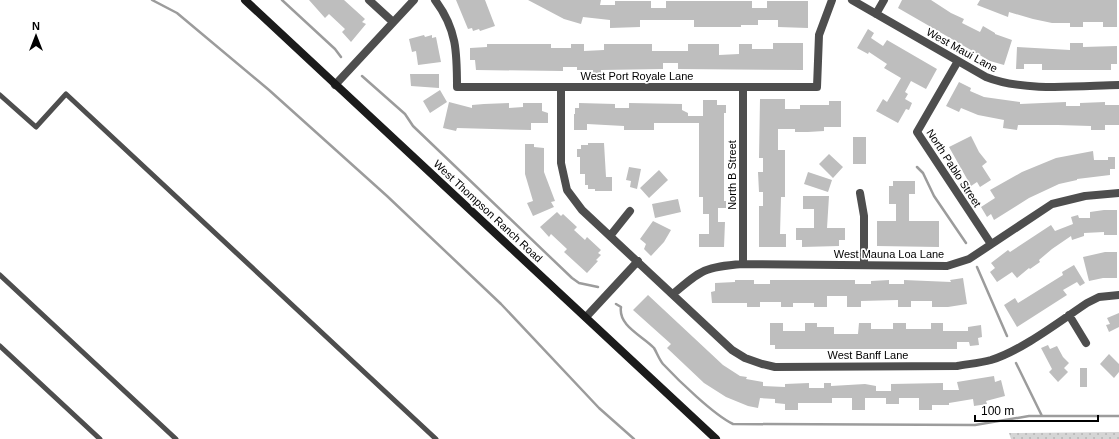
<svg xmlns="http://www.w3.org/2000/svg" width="1119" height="439" viewBox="0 0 1119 439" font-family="Helvetica,sans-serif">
<defs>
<pattern id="grass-dots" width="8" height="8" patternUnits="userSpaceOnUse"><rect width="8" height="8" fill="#d5d5d5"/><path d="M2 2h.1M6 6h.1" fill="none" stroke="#b5b5b5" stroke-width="1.8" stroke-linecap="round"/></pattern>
</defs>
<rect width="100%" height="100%" fill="#fff"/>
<!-- grass -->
<path fill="url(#grass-dots)" d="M1119,432V439H1011L1009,433Z"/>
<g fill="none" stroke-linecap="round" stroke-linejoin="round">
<!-- stream -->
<path stroke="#9c9c9c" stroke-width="2.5" d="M152,0L177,13L269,90L387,196L501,304L599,408L634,439
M282,0L335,49L341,57
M362,76L405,114L413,126L572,278L579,283L598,287
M917,167L923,173L934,196L966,243
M977,267L1007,336
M616,304L621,307C618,326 643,336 654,348C657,353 659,359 663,364C678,380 714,415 733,424L975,425L1029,416H1119
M1016,363L1042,416"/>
</g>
<!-- building -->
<path fill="#bebebe" d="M309,0H344L365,19L362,22L366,24L351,42L342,32L345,29L329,14L325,18Z
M456,0H485L495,26L480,31L479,29L473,31L472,28L468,29Z
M528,0H601L600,5H615V1H651V8H666V1H752V8H767V1H808V28L778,27V20H758V25H741V27H694V20H640V27L610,28V20L583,17L581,24L564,19Z
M902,0H931L951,13L964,19L962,23L980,32L983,26L995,33V34L1012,40L1004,65L990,61L898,8Z
M980,0H1117V27H1103V22H1083V27H1070V23H1052L1033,19L1009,12L1008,17L977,5Z
M868,29L874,33L871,38L883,46L887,40L937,69L926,89L911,81L905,92L908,94L905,99L912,103L909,110L906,109L898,123L876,111L883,99L887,102L901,78L884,68L887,64L869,52L868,54L857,48Z
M424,35L425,37L432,35V38L436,37L441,62L418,65L416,51L412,52L409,39Z
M773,43H803V70L678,69V63H663V69L601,70V73H593V70H577V67H563V71L476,70L475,60H470V48L487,47V44H551V48H571V44H584V51L604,50V44H652V51H688V44H719V55L739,54V44H752V49H773Z
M1070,43H1083V47L1117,46V64H1111V70H1042V64H1024V69H1016L1017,47L1070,50Z
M410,74H439V88L411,86Z
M959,82L971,88L970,91L984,97L1020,102V104L1066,102V106H1080V103L1105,102V105H1119V125H1105V130H1091V126L1058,125H1018L1017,130L1003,128L1004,120L978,115L961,108L959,112L946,106Z
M440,90L447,102L430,113L423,101Z
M760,99H785V109H800V105H829V101H841V127H824V131L808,132H795V129H778V150H785V197H781L780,234H786V247H759V206H763V192H759L758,172H763V158H759Z
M703,100H717V105H726V113H724V201H726V208H718V222H725L724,247H699V234H709V214H703V197H699V123H654V130H624V126L587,124V130H574V114H575V108H579V103L615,104V108H629V103L682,104V110L688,113V116H703Z
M449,102L472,108V105L484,104L509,103V108L523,107V103H542V111L548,113V123H531V130L457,128L456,131L443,128Z
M971,136L979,152L987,162L982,166L991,180L980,187L977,182L971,186L949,147Z
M853,137H866V164H853Z
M588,143H604L606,177H612V191H595V189H588V185H585V174H580V157H577V149H581V145H588Z
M525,144H534V147L544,148V172L555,201L551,202L554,207L533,216L527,203L533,201L525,174Z
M1093,151L1094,160H1108V157H1115V169H1110V175L1077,179V180L1059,184L1029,198L994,220L991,214L987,217L981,207L995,198L990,190L1022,172L1056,158Z
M829,154L843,167L833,178L819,164Z
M629,167L641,169L637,189L630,187L631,181L626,180Z
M659,170L668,180L649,198L640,188Z
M808,172L832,180L828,192L804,184Z
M893,181H915V194H909V221H939V247L877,246V221H896V204H889V186H893Z
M803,196H829L827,228H845V240H839V246L802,247V240H796V228H814V209H803Z
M678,199L681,212L655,218L652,204Z
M1104,210H1117V235H1104V232L1084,233V236L1072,240L1071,236L1052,249L1039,260L1040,262L1030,269L1029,268L1017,278L1012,272L997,282L990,272L995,268L991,263L1008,250L1010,252L1051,225L1055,231L1073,224L1071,217L1078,215L1079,218H1090V212Z
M557,212L561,216L563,214L577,227L574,230L585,240L587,237L601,250L598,253L601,255L596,260L598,261L587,273L564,252L567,249L551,234L549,237L540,227Z
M653,221L671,230L664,242L651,256L644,249L646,244L640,239Z
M1105,252H1117V278H1103L1089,281L1083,257Z
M1074,265L1085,283L1080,286L1077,282L1063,290L1067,295L1017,327L1004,305L1015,298L1018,303L1063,275L1062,272Z
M963,278L967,304L948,307H932V301H911V307H898V300L861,301V307H847V296H827V307H814V303H793V307H781V302H760V307H747V303H712L711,292L715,291V283L735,282V280H754V284H770V280H855V284H871V281L889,280V284H904V280L951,282L950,280Z
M648,295L723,365L740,376L747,377L746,379L763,382V386L785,387V384L809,383V388H824V383H831V386L865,384L876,386V391H891V384L943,383V390H959L957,382L994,376L995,382L1001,380L1005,396L986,401L987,404L974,406L973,399L949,403V405H932V410H919V398H899V404H886V398H865V410H852V398H832V403H798V410H785V404L775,403V399L760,398L758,408L748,406L726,397L704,383L667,348L671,344L633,310Z
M1119,313V327L1109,332L1106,325L1110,324L1107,318Z
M770,323H783V331H805V323H817V327H834V334H858L859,323H871V329H893V323H906V329H931V323H943V331H968V327L981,325L982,337L978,338L979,345L970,346L969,342H957V349H775V345H770Z
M1048,345L1050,349L1057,346L1063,357L1069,363L1064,368L1068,372L1058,382L1049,372L1052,369L1041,348Z
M1109,354L1119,364V372L1114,378L1100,364Z
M1080,368H1087V387H1080Z"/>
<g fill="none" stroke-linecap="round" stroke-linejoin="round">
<!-- lane -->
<path stroke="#4e4e4e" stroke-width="5" d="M0,95L36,127L66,94L436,439
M0,275L176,439
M0,346L100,439"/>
<!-- street -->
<path stroke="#4e4e4e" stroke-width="8" d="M369,0L393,22
M435,0C457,29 457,53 457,87H817L819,35L832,0
M852,0L986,77C1024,92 1078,86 1119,85
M876,14L884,0
M958,61L917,132L991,244
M335,85L414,0
M561,87V163L567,190L582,210L732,350L745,358L762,364L775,367L957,366C968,364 980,363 991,360C1021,351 1060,321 1087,303L1099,297L1119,295
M860,193L864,216V265
M610,236L630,211
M743,264V87
M673,294C702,269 705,267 743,264L947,266L969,259L1052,204L1085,196L1119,193
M1069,315L1086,343
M586,317L638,261"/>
<!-- secondary -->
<path stroke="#1b1b1b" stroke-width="8" d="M245,0L716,439"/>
</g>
<g text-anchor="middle" stroke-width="3.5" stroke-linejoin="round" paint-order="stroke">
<!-- street labels -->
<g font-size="11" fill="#000" stroke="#fff">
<text transform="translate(962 50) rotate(29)" y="4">West Maui Lane</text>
<text x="637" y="80">West Port Royale Lane</text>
<text transform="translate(954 168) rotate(57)" y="4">North Pablo Street</text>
<text transform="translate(732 175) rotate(-90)" y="4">North B Street</text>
<text transform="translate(488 211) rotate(43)" y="4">West Thompson Ranch Road</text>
<text x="889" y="258">West Mauna Loa Lane</text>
<text x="868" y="359">West Banff Lane</text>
</g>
</g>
<!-- north arrow -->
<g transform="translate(36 36)" stroke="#ffffff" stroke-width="3" paint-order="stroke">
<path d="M0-3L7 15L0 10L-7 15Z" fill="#000000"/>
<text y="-6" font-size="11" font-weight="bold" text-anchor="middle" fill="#000000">N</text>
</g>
<!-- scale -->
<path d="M975 415v6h123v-6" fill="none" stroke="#000000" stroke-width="2"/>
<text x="981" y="415" font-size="12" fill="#000000" stroke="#ffffff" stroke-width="3" paint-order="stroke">100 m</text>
</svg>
